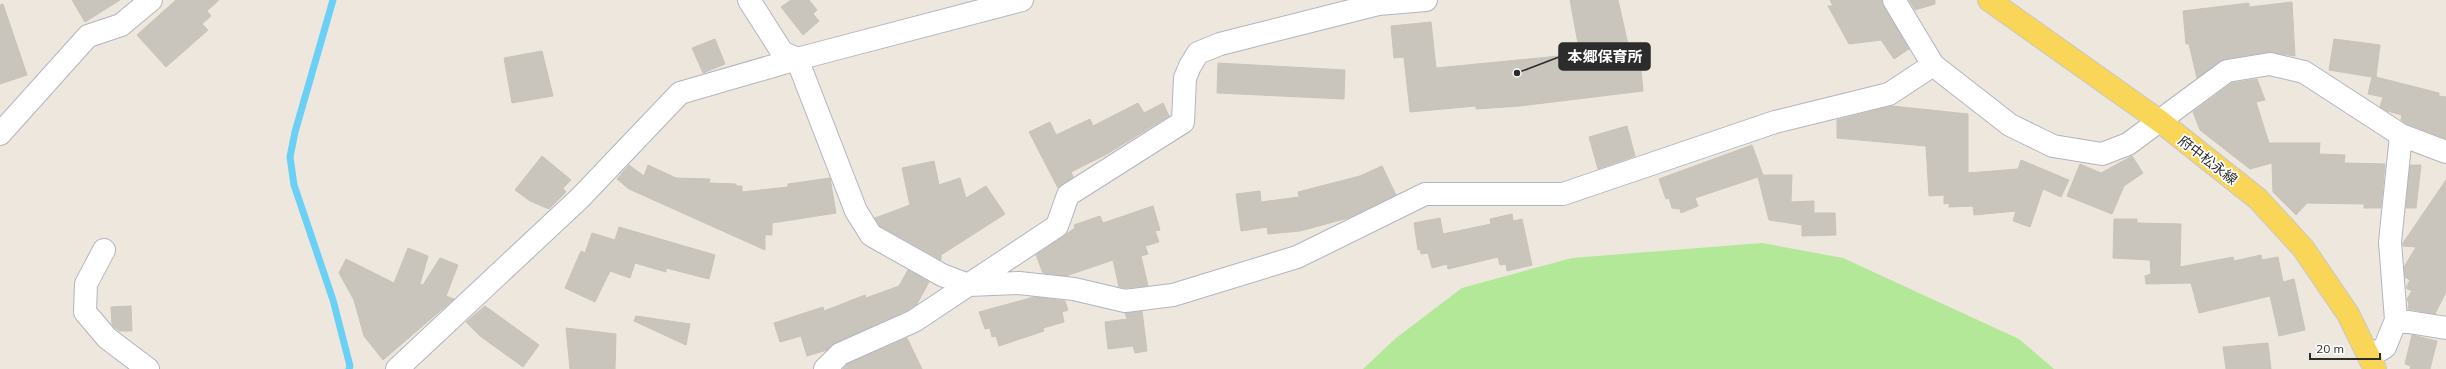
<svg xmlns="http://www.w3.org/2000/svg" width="2446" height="369" viewBox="0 0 2446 369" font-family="Mulish,'Noto Sans JP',sans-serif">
<rect width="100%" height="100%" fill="#eee7de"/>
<!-- green -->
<path fill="#b2e897" d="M1762,243L1843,258L2019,339L2054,369H1363L1396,338L1462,288L1572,258Z"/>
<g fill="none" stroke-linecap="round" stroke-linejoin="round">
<!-- stream -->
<path stroke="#6bd0f6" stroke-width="7" d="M333,0L295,132L290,157L294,185L333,300L350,366L349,369"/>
</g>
<!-- building -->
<path fill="#c9c5bc" stroke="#cac3b7" d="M72,0H120L85,22Z
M176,0H219L207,11L211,16L202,24L208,30L166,67L137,35Z
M791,0H809L817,10L813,14L819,21L803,35L781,7Z
M1570,0H1618L1629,49L1639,48L1643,91L1520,106L1476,109V106L1410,112L1404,57L1394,58L1391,26L1431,22L1436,68L1580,54Z
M1830,0H1882L1909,49L1894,59L1881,40L1849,44L1828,6H1833Z
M1909,0H1935V4L1915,10Z
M2292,2L2295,56L2268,52L2225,59L2197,78L2189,44H2186L2183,11L2249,3V7Z
M3,4L27,75L0,84V5Z
M715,39L725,64L703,73L692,48Z
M2334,39L2380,45L2376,77L2439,93V96L2446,97V139L2407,124L2401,120L2402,115L2387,111L2380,107L2383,97L2368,94L2372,77L2329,70Z
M542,51L553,96L512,103L504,58Z
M1218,63L1345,70L1344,99L1217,93Z
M2257,79L2265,100L2256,102L2269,143H2320L2319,154L2345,155L2344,163L2385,164L2381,208H2364V204L2307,203L2296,215L2273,192L2272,163L2250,169L2200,130L2193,112L2232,83Z
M1138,103L1144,113L1163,103L1169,116L1107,154L1071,172L1073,177L1058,188L1029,132L1050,122L1056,135L1090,119L1093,126Z
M1892,106L1968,114V173L2018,169L2021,160L2069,180L2061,197L2043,189L2030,227L2013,221L2016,211L1974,215L1973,206L1949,207V203L1944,204V195L1929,196L1926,146L1837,138V120Z
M1627,126L1635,156L1598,169L1589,137Z
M1752,145L1763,175H1792L1791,202L1814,201V213H1835L1836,235L1802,236V225L1769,220L1758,177L1695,198L1698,206L1681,213L1680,209L1672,208L1669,198L1666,199L1659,179Z
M542,156L571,180L563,188L566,192L549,209L530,201L515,190Z
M2132,156L2143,173L2124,186L2112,214L2067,196L2080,164L2101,173Z
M934,161L939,185L960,178L966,198L986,186L1005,214L941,255V260L880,226L875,218L910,205L902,168Z
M629,165L644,176L648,165L676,178L710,179L709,183L736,184V186H742V192L788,187V184L830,178L836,213L772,223V235H765V250L629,189L617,179Z
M2410,165H2421L2416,208H2406Z
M1382,166L1396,195L1348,218L1300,231L1268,234L1267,227L1241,231L1236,194L1260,191L1261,202L1299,197L1298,192L1360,176Z
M2446,180V292L2435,314L2408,309L2409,304L2407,299L2412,291L2406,288L2410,280L2405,277L2404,267L2416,247L2403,246V243Z
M1153,206L1160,230L1155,231L1159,242L1145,246L1148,254L1141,256L1148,286L1126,288L1119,287L1113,260L1066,276L1043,273L1036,255L1075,228L1074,225L1100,216L1103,223Z
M1512,214L1513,221L1522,219L1532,265L1507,271L1506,264L1500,265L1498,257L1448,269L1447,264L1432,268L1428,253L1421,254L1420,249L1418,250L1414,223L1440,218L1443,234L1491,224L1490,219Z
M2114,219H2137V223L2181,224L2180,267L2233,257L2234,261L2261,255L2262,260L2278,257L2283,282L2294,279L2305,330L2279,336L2270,296L2199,313L2191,283L2146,284L2145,276L2151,274L2150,260L2113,258Z
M619,227L715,255L709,279L666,268V272L635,263L630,278L610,271L595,302L565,288L581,251L585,253L592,233L615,240Z
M408,248L428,256L420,284L423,285L440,258L458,265L446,296L454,299L383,360L364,336L354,300L339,273L346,259L394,283Z
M908,270L929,282L917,304L908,310L835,343L827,350L807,356L801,336L780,342L774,323L823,307L824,311L865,295L866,298L899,286Z
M1034,297L1065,301L1068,310L1062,312L1064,322L1043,328L1044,331L999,346L996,336L992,337L990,328L985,329L979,312Z
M131,306L132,331H119L112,325L111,307Z
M485,306L539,345L523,367L480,336L466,322Z
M1142,311L1147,351L1135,353L1133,346L1108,349L1105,322L1127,319L1125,313Z
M636,316L690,324L686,345L634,321Z
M566,328L616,334L615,369H570Z
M2412,335L2437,341L2430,369H2410L2411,366L2405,364Z
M907,338L922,369H843L847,364Z
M2268,343L2271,369H2226L2223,347Z"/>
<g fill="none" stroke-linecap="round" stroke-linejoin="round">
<!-- street casing -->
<g stroke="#b2b4c0" stroke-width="24">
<path id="street" d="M749,0L782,52L797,59L856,211L871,235L942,275L968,285L1019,283L1074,289L1125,301L1173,295L1297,257L1425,194H1563L1775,122L1889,94L1933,65
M1894,0L1933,65L2010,125L2053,146L2102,154L2128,144L2227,71L2270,64L2304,72L2401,135L2446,152
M0,134L88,36L121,25L151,0
M104,250L86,284L85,312L107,338L148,369
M2396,320L2446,328
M2369,357L2385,347L2396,320L2390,242L2401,135
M825,369L840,354L914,321L1057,226L1068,195L1183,122L1185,78L1190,66L1198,53L1220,44L1378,4L1426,0"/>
</g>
<!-- secondary casing -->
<g stroke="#b2b4c0" stroke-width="24">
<path id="secondary" d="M397,369L580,198L680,93L797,59L1022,0"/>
</g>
<!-- primary casing -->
<g stroke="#c8c8c8" stroke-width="24">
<path id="primary" d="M1989,0L2161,122L2258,199L2303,248L2348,314L2375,369"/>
</g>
<!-- street -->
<use href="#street" stroke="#fff" stroke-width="22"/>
<!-- secondary -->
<use href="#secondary" stroke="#fff" stroke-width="22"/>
<!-- primary -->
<use href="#primary" stroke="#f9d558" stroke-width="22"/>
</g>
<g text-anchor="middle" stroke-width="3.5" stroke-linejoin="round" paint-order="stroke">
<!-- street labels -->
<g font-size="14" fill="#2c2c2c" stroke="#fff">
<text transform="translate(2208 160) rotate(38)" y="5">府中松永線</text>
</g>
</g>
<!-- callouts -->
<path fill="none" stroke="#2c2c2c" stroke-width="1.5" d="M1517 73L1559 57"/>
<circle fill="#2c2c2c" stroke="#fff" stroke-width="1.5" cx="1517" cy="73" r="4"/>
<rect fill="#2c2c2c" stroke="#2c2c2c" stroke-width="1.5" x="1559" y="43" width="91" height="27" rx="4"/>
<g font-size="15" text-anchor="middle" font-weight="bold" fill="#fff">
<text x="1605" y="62">本郷保育所</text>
</g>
<!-- scale -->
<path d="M2310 353v6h70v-6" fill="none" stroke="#2c2c2c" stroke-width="2"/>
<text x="2316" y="353" font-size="12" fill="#2c2c2c" stroke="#ffffff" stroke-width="3" paint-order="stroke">20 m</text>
</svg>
